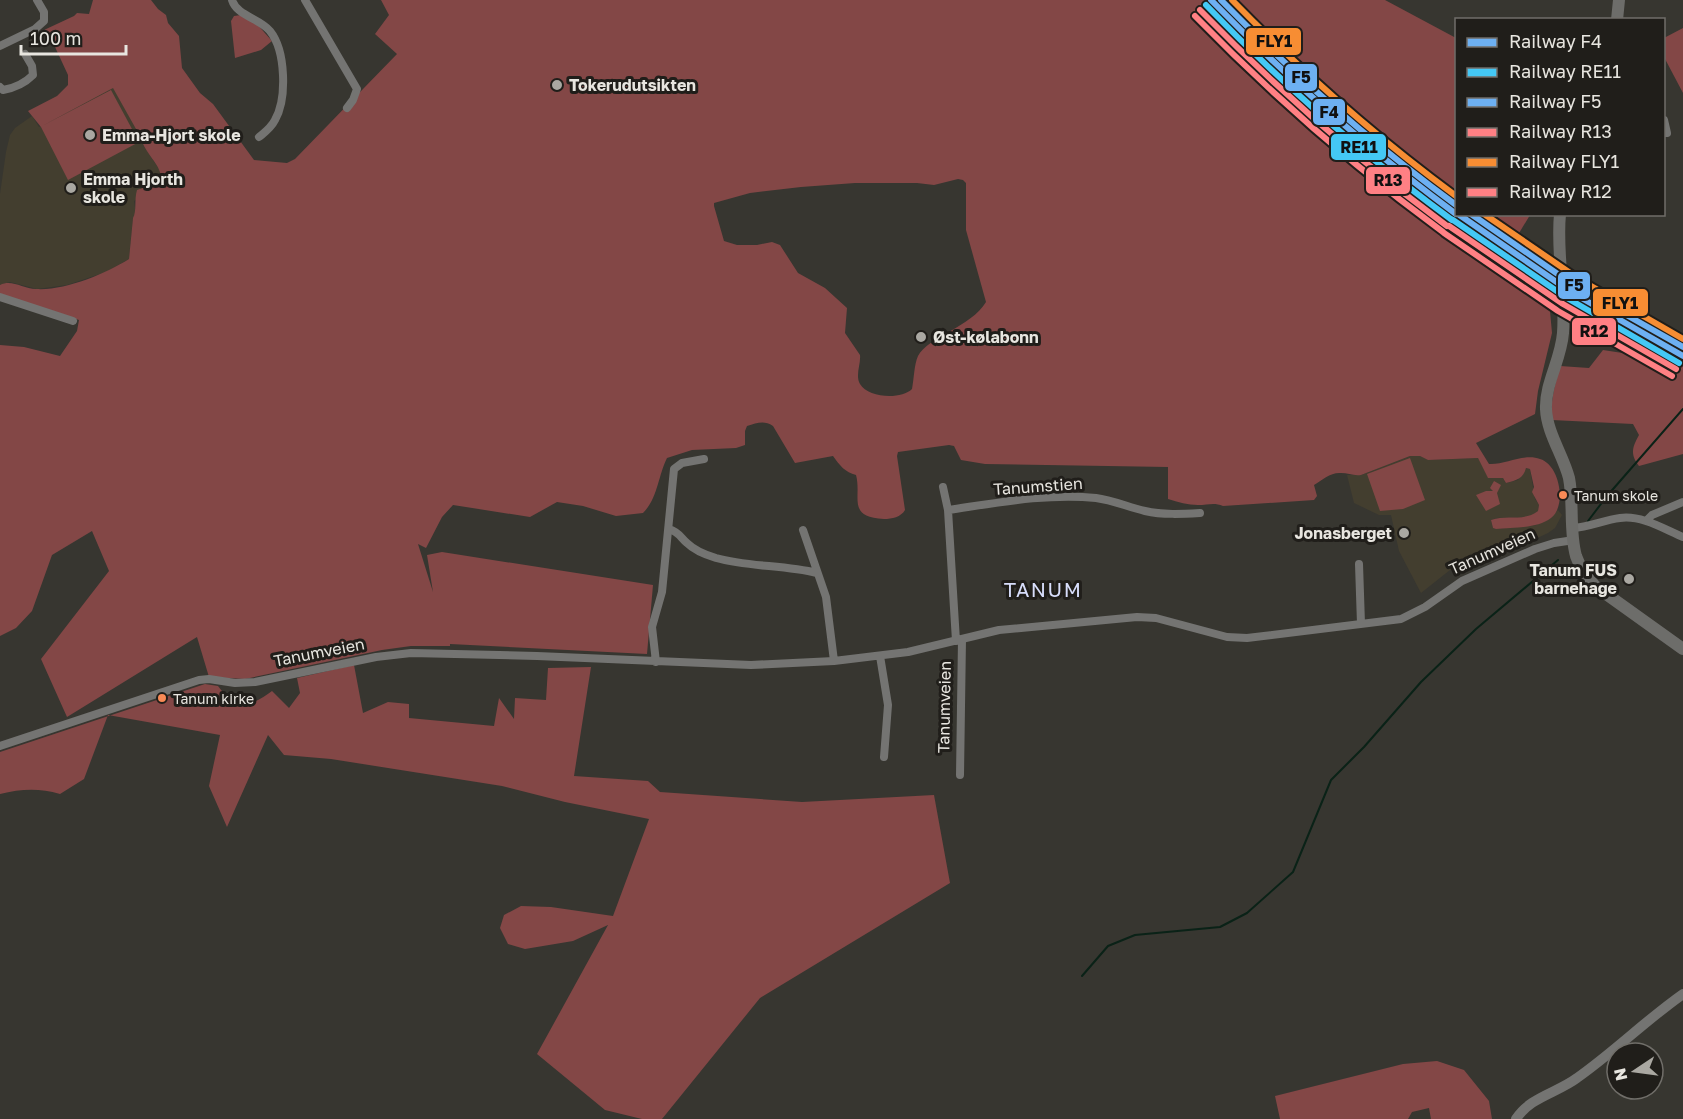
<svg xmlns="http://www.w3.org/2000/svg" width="1683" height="1119" viewBox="0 0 1683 1119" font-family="'Golos Text',sans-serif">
<rect width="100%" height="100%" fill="#373630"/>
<!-- built -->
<path fill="#433e2f" d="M113,87L141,138L143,145L161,172L163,179L159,186L155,187L134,201L136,213L133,218L129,259L106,272L67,285L37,289L10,282L0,285V194L6,152L10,135L15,128L32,116L39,127Z
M1410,456H1420L1428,460L1478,458L1488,477L1503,478L1506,483L1518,480L1526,468L1530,469L1535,499L1539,505L1538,511L1530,517L1497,518L1491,520L1493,528L1496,529L1536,525L1548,520L1558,510L1562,515L1555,528L1548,533L1510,551L1504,553L1493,552L1450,570L1421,593L1399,551L1391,515H1379L1354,503L1347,475H1361Z"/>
<!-- green -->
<path fill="#834746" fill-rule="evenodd" d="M93,0H151L158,9L166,15L168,23L179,36L182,68L200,93L213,104L254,160L287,163L295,159L397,54L375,34L389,15L381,0H1385L1456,38V214L1530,215L1510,248L1549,300L1552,333L1538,391L1535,414L1476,443L1489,464C1505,465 1524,453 1540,459C1560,465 1567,506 1551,518C1537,529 1513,527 1496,529L1493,528L1491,520C1507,514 1524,522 1538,511L1539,505L1532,492L1534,487L1530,469L1526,468C1523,479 1517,480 1506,483L1503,478H1488L1478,458L1428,460L1420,456H1410L1361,475C1353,476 1348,473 1341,473C1331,472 1322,480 1314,485L1317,496L1314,500L1223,506C1214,502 1208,505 1198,505C1188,505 1178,502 1168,499V467L985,464L961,460L954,446L949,445L898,452L897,456L905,510C901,517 892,519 884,519C846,517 862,497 856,475C845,472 840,466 833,456L795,463L773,426C764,420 757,423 747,426L745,431V445L736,448L692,450L667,458C658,476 658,498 643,513L616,516L583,506L557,502L530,517L453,505L442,517L426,548L418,544L433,592L427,555L442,552L653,585L647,654L450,644V646H411L382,650L245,679L209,677L197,637L67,717L41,659L109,571L92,531L52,555L32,611L16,628L0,636V345L24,347L60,356L77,331L79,320L0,294V285C12,279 23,289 36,289C64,291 105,274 129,259L133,218C137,211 134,200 137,190L146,187L159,186C168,169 145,156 141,138L113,88L42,126L111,90L139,142L68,180L41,127L28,111L57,96L68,85V75L49,34L44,30L74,16L77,13L89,14ZM958,179L963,180L966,183V230L986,302C971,327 928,337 918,356C914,365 914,379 912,389C901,400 868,398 860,384C855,375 861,364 860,355L845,333L847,308L825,288L798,273L780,245L772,242L757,245H737L724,241L714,206V203L750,193L801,187L855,183H917L934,185Z
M241,15L256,23L272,41L261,50L235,58L231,21L234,16Z
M1683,28V93L1664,57V38Z
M1683,335V454L1639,466C1630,454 1632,448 1639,435L1633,424L1552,420C1550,401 1555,385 1560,366L1589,368L1603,350L1642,356Z
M1410,458L1425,500L1403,509L1380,511L1367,474Z
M1494,481L1501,485L1497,493L1500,504L1486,511L1476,495L1486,491H1493L1490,488Z
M354,665L363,713L388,702L409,704V718L494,726L499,698L514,719L515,698L546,700L548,668L591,667L574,776L648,781L660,792L802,802L934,795L950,883L760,998L662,1119H642L605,1110L537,1054L608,925L573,941L525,949L508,944L500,928L504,915L521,906L551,907L613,916L649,819L565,802L502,786L331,759L284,755L268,735L227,827L209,786L220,735L108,715L84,779L60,794C39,788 21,789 0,794V752L205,684L218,686C223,692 229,702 236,704C247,708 263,698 272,691L289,708L300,693L297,678Z
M1437,1061L1464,1070L1489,1101L1492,1119H1431L1429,1108L1412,1112L1408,1119H1280L1275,1096L1403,1064Z"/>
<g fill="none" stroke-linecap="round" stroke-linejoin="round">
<!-- stream -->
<path stroke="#0a2217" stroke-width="2" d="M1588,521L1607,496L1683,409
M1082,976L1108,946L1135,935L1220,927L1247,913L1293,872L1331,780L1364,747L1421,682L1476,629L1558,560"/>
<!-- minor -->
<path stroke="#747472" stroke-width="8" d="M232,0C237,16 259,18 270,31C286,51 287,99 275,120C271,128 265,132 259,137
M305,0L357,89L353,100L347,108
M0,46L35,29L44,21V12L37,0
M0,87L3,90C15,88 25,83 33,75L32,66L25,54
M1664,120L1667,133
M0,297L73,321
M943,487L948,510L956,641
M948,510C996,503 1047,493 1096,498C1112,500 1128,507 1145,511C1163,515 1182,514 1200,513
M1646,521L1652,515L1683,502
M1573,528C1589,527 1604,520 1620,518C1642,515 1664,529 1683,537
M669,529C679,532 680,537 687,543C694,550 706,555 716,558C749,567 784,565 817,573
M803,530L826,597L834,661
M1359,564L1361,624
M880,656L888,705L884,757
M656,662L652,627L662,592L674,469L682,463L704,459
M0,746L199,680L209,679L235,683L255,682L376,657L411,653L537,656L751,665L834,661L908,652L999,630L1137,617L1156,618L1227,637L1247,638L1401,619L1425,607L1462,581L1535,549L1554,543L1574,540
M960,775L962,639"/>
<!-- tertiary -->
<path stroke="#747472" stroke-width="10" d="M1516,1119C1530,1097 1557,1093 1577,1078C1614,1052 1646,1020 1683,994"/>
<!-- secondary -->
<path stroke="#6d6d6a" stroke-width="12" d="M1617,20L1619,0
M1560,214C1556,254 1566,294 1563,333C1561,360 1545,383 1546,409C1547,433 1563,455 1569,478C1574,504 1569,531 1576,556C1580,568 1587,577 1595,586L1683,649"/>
<!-- rail-1 casing -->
<g stroke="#201e1a" stroke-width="10">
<path id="rail-1" d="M1211,0C1287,78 1368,149 1456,214
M1458,214L1571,292L1683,356"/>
</g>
<!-- rail-2 casing -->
<g stroke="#201e1a" stroke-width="10">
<path id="rail-2" d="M1206,5C1282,84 1363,155 1452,220
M1453,220L1567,298L1679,363"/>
</g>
<!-- rail-3 casing -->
<g stroke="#201e1a" stroke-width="10">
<path id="rail-3" d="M1221,0C1294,75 1372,143 1456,205
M1471,214L1575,286L1683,347"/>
</g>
<!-- rail-4 casing -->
<g stroke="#201e1a" stroke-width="10">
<path id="rail-4" d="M1200,10C1277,89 1359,161 1447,226
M1449,226L1563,304L1676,369"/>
</g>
<!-- rail-5 casing -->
<g stroke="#201e1a" stroke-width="10">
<path id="rail-5" d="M1232,0C1301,71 1376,137 1456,196
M1484,214L1579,279L1683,339"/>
</g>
<!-- rail-6 casing -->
<g stroke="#201e1a" stroke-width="10">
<path id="rail-6" d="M1195,16C1272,95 1354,167 1443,232
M1444,233L1558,311L1672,376"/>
</g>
<!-- rail-1 -->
<use href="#rail-1" stroke="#6db0f2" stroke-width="6"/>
<!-- rail-2 -->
<use href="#rail-2" stroke="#44c8f5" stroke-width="6"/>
<!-- rail-3 -->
<use href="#rail-3" stroke="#6db0f2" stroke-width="6"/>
<!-- rail-4 -->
<use href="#rail-4" stroke="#ff8084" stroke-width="6"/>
<!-- rail-5 -->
<use href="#rail-5" stroke="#f78d33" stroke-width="6"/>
<!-- rail-6 -->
<use href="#rail-6" stroke="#ff8084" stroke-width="6"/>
</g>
<!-- markers -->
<g fill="#aaa8a2" stroke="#201e1a" stroke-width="2">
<circle cx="557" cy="85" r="6"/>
<circle cx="90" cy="135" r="6"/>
<circle cx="71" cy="188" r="6"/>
<circle cx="921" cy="337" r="6"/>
<circle cx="1404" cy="533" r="6"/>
<circle cx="1629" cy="579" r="6"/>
</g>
<g fill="#f98a56" stroke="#201e1a" stroke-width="2">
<circle cx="1563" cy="495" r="5"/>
<circle cx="162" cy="698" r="5"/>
</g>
<g text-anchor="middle" stroke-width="6" stroke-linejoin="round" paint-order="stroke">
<!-- bus labels -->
<g font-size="14" fill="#e8e6e0" stroke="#201e1a" text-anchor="start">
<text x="1574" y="501">Tanum skole</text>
<text x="173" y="704">Tanum kirke</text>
</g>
<!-- poi labels -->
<g font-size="16" font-weight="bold" fill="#e8e6e0" stroke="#201e1a" text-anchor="start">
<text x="569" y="91">Tokerudutsikten</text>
<text x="102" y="141">Emma-Hjort skole</text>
<text x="83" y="185">Emma Hjorth<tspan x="83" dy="18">skole</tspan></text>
<text x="933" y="343">Øst-kølabonn</text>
<text x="1392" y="539" text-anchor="end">Jonasberget</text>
<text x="1617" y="576" text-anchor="end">Tanum FUS<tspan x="1617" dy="18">barnehage</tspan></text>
</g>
<!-- street labels -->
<g font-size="16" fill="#e8e6e0" stroke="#201e1a">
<text transform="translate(1038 486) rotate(-4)" y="6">Tanumstien</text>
<text transform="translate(1492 551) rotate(-24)" y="6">Tanumveien</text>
<text transform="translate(319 652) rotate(-11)" y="6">Tanumveien</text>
<text transform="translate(944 707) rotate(-89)" y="6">Tanumveien</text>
</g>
<!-- quarter labels -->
<g font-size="20" letter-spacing="1.5" fill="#d7ddfa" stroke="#201e1a">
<text x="1043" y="597">TANUM</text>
</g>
</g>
<g stroke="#201e1a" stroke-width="2">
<rect x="1245" y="27" width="57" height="29" rx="6" fill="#f78d33"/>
<rect x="1284" y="63" width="34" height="29" rx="6" fill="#6db0f2"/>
<rect x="1312" y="98" width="34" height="28" rx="6" fill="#6db0f2"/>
<rect x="1330" y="133" width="57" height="28" rx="6" fill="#44c8f5"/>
<rect x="1365" y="166" width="46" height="29" rx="6" fill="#ff8084"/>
<rect x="1557" y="271" width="34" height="29" rx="6" fill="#6db0f2"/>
<rect x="1592" y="288" width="57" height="29" rx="6" fill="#f78d33"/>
<rect x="1571" y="317" width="46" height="29" rx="6" fill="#ff8084"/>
</g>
<g font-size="16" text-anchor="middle" font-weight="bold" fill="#111">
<text x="1274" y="47">FLY1</text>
<text x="1301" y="83">F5</text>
<text x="1329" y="118">F4</text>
<text x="1359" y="153">RE11</text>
<text x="1388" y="186">R13</text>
<text x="1574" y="291">F5</text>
<text x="1620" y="309">FLY1</text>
<text x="1594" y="337">R12</text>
</g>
<!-- legend -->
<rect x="1455" y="18" width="210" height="198" fill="#201e1a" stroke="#706e69" stroke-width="1.5"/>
<rect x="1467" y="38" width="30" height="9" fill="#6db0f2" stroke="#706e69" stroke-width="1.5"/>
<text x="1509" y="48" font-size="18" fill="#e8e6e0">Railway F4</text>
<rect x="1467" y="68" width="30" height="9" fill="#44c8f5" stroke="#706e69" stroke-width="1.5"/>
<text x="1509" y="78" font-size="18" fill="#e8e6e0">Railway RE11</text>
<rect x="1467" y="98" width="30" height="9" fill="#6db0f2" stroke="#706e69" stroke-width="1.5"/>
<text x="1509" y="108" font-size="18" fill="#e8e6e0">Railway F5</text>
<rect x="1467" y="128" width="30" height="9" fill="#ff8084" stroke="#706e69" stroke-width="1.5"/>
<text x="1509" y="138" font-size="18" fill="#e8e6e0">Railway R13</text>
<rect x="1467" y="158" width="30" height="9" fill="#f78d33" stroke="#706e69" stroke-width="1.5"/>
<text x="1509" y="168" font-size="18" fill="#e8e6e0">Railway FLY1</text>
<rect x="1467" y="188" width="30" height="9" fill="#ff8084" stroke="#706e69" stroke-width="1.5"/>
<text x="1509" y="198" font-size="18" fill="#e8e6e0">Railway R12</text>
<!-- north arrow -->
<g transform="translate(1635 1071) rotate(257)"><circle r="28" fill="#201e1a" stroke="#706e69" stroke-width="1.5"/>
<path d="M0-4.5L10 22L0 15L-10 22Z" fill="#aaa8a2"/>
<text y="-9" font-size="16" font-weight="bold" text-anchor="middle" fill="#e8e6e0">N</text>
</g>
<!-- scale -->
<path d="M21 45v9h105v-9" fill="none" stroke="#e8e6e0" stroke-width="3"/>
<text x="30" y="45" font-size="18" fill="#e8e6e0" stroke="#201e1a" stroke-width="4.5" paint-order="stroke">100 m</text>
</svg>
